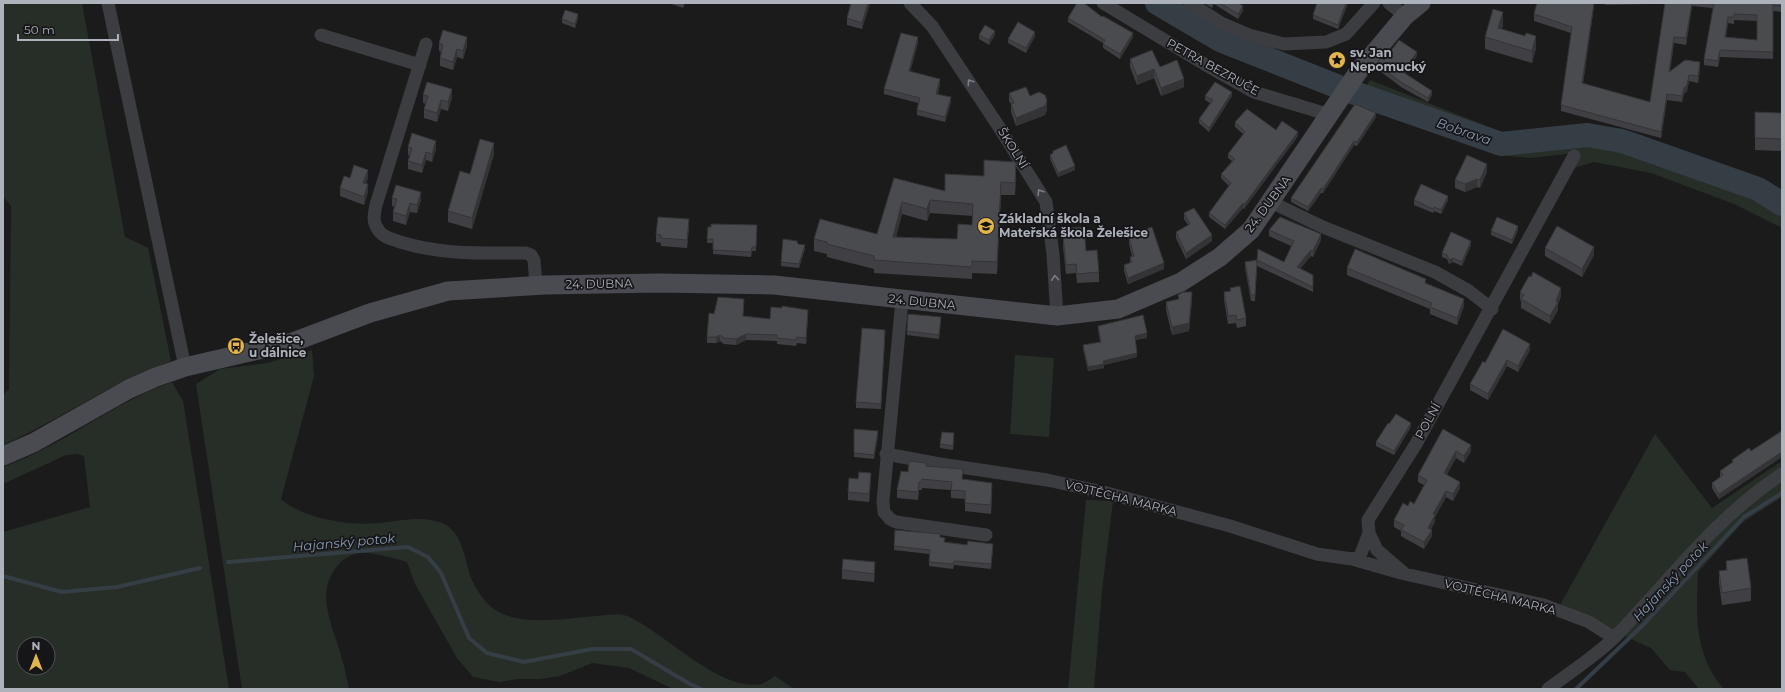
<svg xmlns="http://www.w3.org/2000/svg" width="1785" height="692" viewBox="0 0 1785 692" font-family="Montserrat,sans-serif">
<rect width="100%" height="100%" fill="#1b1b1c"/>
<!-- green -->
<path fill="#272e28" fill-rule="evenodd" d="M3,3H82L125,237L148,248L171,361C112,382 60,420 3,445V395L9,389L11,206L3,196Z
M1370,80L1507,134L1612,128L1760,177L1782,190V228L1734,204L1651,173L1594,162L1574,168V153L1531,158L1495,155L1447,132L1357,100Z
M312,350L314,376L281,499C303,519 350,526 379,523C399,521 422,515 442,523C464,532 464,561 472,580C476,589 482,598 489,605C514,629 566,618 597,616C606,615 619,613 627,616C666,633 719,692 762,684C766,682 771,679 775,676L794,689H673L629,668L592,663L560,676L540,679H518L499,682L473,677L457,658L415,584L407,562C397,559 375,553 365,553C356,552 346,557 340,563C312,591 334,628 342,659C345,669 347,679 349,689H242L196,384L220,369L267,363Z
M1015,355L1054,358L1049,437L1010,434Z
M172,382L183,401L229,689H3V532L90,507L84,456L77,454L66,455L3,484V467C63,446 112,403 172,382ZM24,644H48V668H24Z
M1655,434L1712,508L1782,461V497L1743,522L1698,572C1696,614 1694,656 1724,689H1699L1685,672L1670,670L1651,648L1559,607Z
M1086,500L1113,501L1102,591L1094,689H1068Z"/>
<g fill="none" stroke-linecap="round" stroke-linejoin="round">
<!-- stream -->
<path stroke="#353d45" stroke-width="4" d="M228,562L408,547L428,557L441,573L469,638L487,653L524,662L592,649H631L690,684L701,689
M3,576L62,592L117,587L200,568
M1576,689L1644,624L1744,517L1782,493"/>
<!-- river -->
<path stroke="#353d45" stroke-width="24" d="M1157,3L1220,40L1349,91L1501,144L1587,135L1622,141L1758,189L1782,204"/>
<!-- street -->
<path stroke="#3c3d41" stroke-width="13" d="M108,3L185,367
M910,3L932,26L999,127L1046,202L1053,254L1057,316
M1103,3L1206,65L1254,92L1330,115
M1190,3L1221,23L1249,35L1284,44L1326,42L1346,34L1374,3
M1389,3L1405,16
M321,35L420,65
M426,44L376,205C374,215 372,222 379,231C384,238 393,239 400,242C442,255 483,253 526,253L531,255L534,260L536,285
M1271,202L1323,227L1435,272L1469,291L1492,309
M902,300L883,501L884,512L890,519L896,522L986,535
M886,454L940,464L1047,480L1103,492L1230,526L1317,554L1352,559L1360,556L1369,533L1368,520L1416,444L1574,156
M1369,533L1377,550L1405,574L1544,605L1589,622L1614,638
M1352,559L1401,573
M1548,689C1569,673 1597,655 1615,637C1669,581 1716,517 1782,474"/>
<!-- secondary -->
<path stroke="#4a4b51" stroke-width="19" d="M3,456L33,443L129,389L156,377L185,367L293,342L370,313L448,291L545,285L659,283L774,285L1057,316L1118,309L1181,282L1220,257L1251,230L1358,72L1405,16L1421,3"/>
</g>
<!-- wall -->
<path fill="#404044" fill-rule="evenodd" d="M669,3H685L683,8Z
M851,3H870L862,29L847,25V18Z
M1204,3H1238L1243,11L1238,19L1214,4L1212,8Z
M1348,3L1338,29L1313,19V15Z
M1594,3V6L1583,84L1650,102L1665,3H1782V12L1773,11V59L1720,57L1718,67L1704,65V59L1713,8L1692,6L1686,45L1674,43L1670,71L1700,69L1698,83L1689,81L1687,91L1684,94L1682,102L1667,100L1661,138L1561,111V105L1571,33L1534,21V14L1577,4ZM1734,20L1757,21V40L1726,37L1728,23L1734,24Z
M1605,3H1648V4L1605,5Z
M1102,17L1133,37L1120,59L1103,48V43L1068,22V18Z
M578,18L575,28L562,23V19Z
M1503,24L1502,29L1525,36L1536,48L1532,63L1485,49V37Z
M979,35H995L989,45L979,39Z
M1035,36L1026,53L1008,43V39Z
M439,43L467,46L463,59L457,57L453,70L440,66V58L441,52L439,51Z
M918,43L910,71L940,84L938,94L951,102L945,122L917,115V110L918,103L884,94V89Z
M1417,56L1405,73L1432,95L1428,102L1401,87L1376,68V64L1384,60Z
M1130,59L1160,67L1184,87L1161,96L1154,78L1137,85L1130,67Z
M1009,93L1030,96L1047,109L1045,115L1016,126L1011,112V104L1009,101Z
M423,95L452,97L448,111L441,109L437,122L424,118V109L426,104L423,103Z
M1205,96H1232L1209,132L1199,123V119L1210,103L1205,100Z
M1782,113V151L1755,150V138Z
M1376,117L1357,146L1354,145L1323,193H1321L1308,211L1291,202V198Z
M1235,122L1276,130L1298,136L1244,209L1243,208L1225,229L1209,217V213L1229,186L1221,178V174L1232,161L1228,158V154L1243,134L1235,127Z
M408,147L436,149L432,162L426,160L422,173L408,169V161L410,156L408,155Z
M1053,151L1075,170L1058,177L1050,159V155L1053,154Z
M494,154L472,229L448,222V211L470,174Z
M1487,172L1480,188L1477,187L1465,192L1455,188V180Z
M1016,174L1015,195H1001L997,274L972,273V279L874,273V269L827,257V254L814,251V239L877,234L894,178L945,191L984,176ZM930,213L973,216L972,225L957,239L896,237L902,214L927,221Z
M350,178H368L366,183L368,192L364,205L340,196V188Z
M392,198L421,200L417,213L410,212L406,225L393,221V212L394,207L392,206Z
M1414,200H1448L1441,214L1434,211L1433,213L1414,205Z
M1184,213L1212,241L1186,259L1176,238V232L1188,225L1184,219Z
M757,225L756,251H752L751,257L713,254V243H707L708,227Z
M689,227L687,248L661,246V243L656,242V234Z
M1069,228L1086,251L1099,272V282L1077,283L1076,273L1066,274L1063,247V237H1069Z
M1269,230L1321,240L1313,257L1311,256L1300,268L1313,275V292L1257,266L1255,301H1251L1245,268V262L1257,260L1284,262L1291,246L1269,236Z
M1518,230L1512,244L1491,235V231Z
M1129,238L1164,269L1128,284L1124,271V265L1130,263V257L1132,256L1129,244Z
M798,244L805,249L799,268L781,266V262Z
M1471,245L1462,266L1453,262L1449,264L1447,259L1442,257V253Z
M1545,248L1594,255L1582,277L1545,256Z
M1347,268L1426,284L1464,306L1457,325L1430,314V309L1347,275Z
M1230,288L1246,318V326L1237,328L1236,323L1228,324L1224,300V292L1230,291Z
M1520,292L1561,296L1558,304V310L1550,324L1521,308V301L1520,300Z
M1178,295L1192,300L1189,331L1172,335L1166,310V302L1178,299Z
M744,305L743,316L770,319L808,316L806,344L797,343L796,346L777,344V341L746,340L736,345L724,344L720,341L716,343H707V337L714,314Z
M941,321L939,339L907,335V331Z
M1098,326L1147,338L1135,340L1137,357L1104,365V368L1088,371L1083,349V345L1100,342L1098,330Z
M885,336L881,409L856,408V402Z
M1530,350L1518,372L1507,366L1488,400L1470,390V384L1485,363Z
M1389,424L1411,427L1394,455L1376,446V442Z
M1781,427H1782V457L1719,499L1712,488V483L1720,477V471L1732,463V460L1751,451L1781,431Z
M854,429L878,436L874,459L854,457Z
M1443,429L1471,451L1464,463L1456,458L1447,474L1460,488L1453,501L1446,497L1435,517V522L1431,529L1432,536L1424,549L1401,536V531L1394,527V520L1408,506L1414,504L1424,485L1418,482V475Z
M954,438L953,450L940,448V444Z
M926,466L992,491L991,514L965,511V499L951,498V490L922,488V490H919L918,500L897,498V490L908,472Z
M871,481L869,502L848,500V492Z
M940,537L945,542L993,548L991,569L954,565L953,569L929,566V554L894,550V546Z
M1726,561L1751,588V601L1722,605L1719,583V571L1726,570Z
M842,570H875L874,582L842,579Z"/>
<!-- shaded-wall -->
<path fill="#343437" d="M868,3H870L862,29V23Z
M1212,3H1214V4L1212,8Z
M1346,3H1348L1338,29V25Z
M1594,3V6L1582,90V83Z
M1692,3V6L1686,45V38Z
M1243,6V11L1238,19V14Z
M1503,12V24L1498,40V28Z
M578,14V18L575,28V24Z
M1728,17V23L1725,44V37Z
M995,31V35L989,45V40Z
M1035,32V36L1026,53V48Z
M1133,33V37L1120,59V54Z
M1536,36V48L1532,63V51Z
M467,37V46L463,59V51Z
M918,37V43L909,76V71Z
M1674,37V43L1669,78V72Z
M457,49V57L453,70V62Z
M1720,50V57L1718,67V61Z
M1417,52V56L1403,76V72Z
M1700,62V69L1698,83V76Z
M1154,69V78L1137,85V76Z
M1689,75V81L1687,91L1684,94L1682,102V96L1684,88Z
M940,79V84L936,99V94Z
M1184,79V87L1161,96V88Z
M452,89V97L448,111V102Z
M1432,91V95L1428,102V98Z
M1232,92V96L1209,132V128Z
M1667,94V100L1661,138V132Z
M951,97V102L945,122V117Z
M441,100V109L437,122V113Z
M1047,101V109L1045,115L1016,126V118Z
M1376,113V117L1357,146V142Z
M1298,132V136L1244,209V205Z
M436,141V149L432,162V154Z
M1354,141V145L1323,193V189Z
M494,143V154L472,229V218Z
M426,152V160L422,173V165Z
M1016,162V174L1015,195V183Z
M1487,164V172L1480,188V180Z
M1075,166V170L1058,177V173Z
M368,170V178L363,191V183Z
M1477,179V187L1465,192V184Z
M1001,182V195L997,274V262Z
M368,184V192L364,205V197Z
M1321,188V193L1308,211V207Z
M421,192V200L417,213V205Z
M1448,196V200L1441,214V210Z
M930,200V213L927,221V209Z
M902,202V214L893,249V237Z
M410,203V212L406,225V216Z
M1243,203V208L1225,229V225Z
M689,219V227L687,248V240Z
M1518,226V230L1512,244V240Z
M1321,234V240L1313,257V251Z
M1212,235V241L1186,259V253Z
M1471,241V245L1462,266V262Z
M805,245V249L799,268V264Z
M1594,247V255L1582,277V269Z
M1311,250V256L1297,273V267Z
M1453,258V262L1449,264V260Z
M1164,263V269L1128,284V278Z
M1561,288V296L1558,304V310L1550,324V316Z
M1192,292V300L1189,331L1172,335V327Z
M1464,299V306L1457,325V318Z
M808,310V316L806,344V338Z
M1147,333V338L1135,340V336Z
M746,334V340L736,345V339Z
M720,335V341L716,343V337Z
M1530,344V350L1518,372V366Z
M1137,353V357L1104,365V368L1088,371V367L1103,361Z
M1507,360V366L1488,400V394Z
M1411,423V427L1394,455V451Z
M878,431V436L874,459V455Z
M1471,445V451L1464,463V456Z
M1456,451V458L1444,480V473Z
M1782,452V457L1719,499V494Z
M871,473V481L869,502V494Z
M1460,482V488L1453,501V494Z
M992,483V491L991,514V505Z
M1446,491V497L1435,517V522L1428,534V528L1433,514Z
M1432,530V536L1424,549V542Z
M875,562V570L874,582V574Z"/>
<!-- building -->
<path fill="#4a4b4f" stroke="#343437" fill-rule="evenodd" d="M851,3H868L862,23L847,18Z
M1077,3H1084L1102,17L1103,16L1133,33L1120,54L1103,44L1105,40L1068,18Z
M1220,3H1238L1243,6L1238,14Z
M1317,3H1346L1338,25L1313,15Z
M1537,3H1575L1577,4V3H1594L1582,83L1650,102L1665,3H1692L1686,38L1674,37L1669,72L1685,60L1700,62L1698,76L1689,75L1687,85L1684,88L1682,96L1667,94L1661,132L1561,105L1572,27L1534,14Z
M1714,3H1782V6L1773,5V52L1720,50L1718,61L1704,59ZM1734,14L1757,15V40L1725,37L1728,17H1734Z
M1493,9L1503,12L1498,28L1525,36L1526,33L1536,36L1532,51L1485,37Z
M565,10L578,14L575,24L562,19Z
M1018,22L1035,32L1026,48L1008,39Z
M985,25L995,31L989,40L979,35Z
M443,30L467,37L463,51L457,49L453,62L440,58L443,45L439,43Z
M901,33L918,37L909,71L940,79L936,94L951,97L945,117L917,110L920,98L884,89Z
M1399,40L1417,52L1403,72L1432,91L1428,98L1401,82L1376,64L1381,58L1384,60Z
M1152,50L1160,67L1177,60L1184,79L1161,88L1154,69L1137,76L1130,59Z
M427,82L452,89L448,102L441,100L437,113L424,109L428,96L423,95Z
M1215,82L1232,92L1209,128L1199,119L1213,100L1205,96Z
M1026,87L1030,96L1039,92L1045,95L1047,101L1045,106L1016,118L1011,104L1014,103L1009,93Z
M1355,104L1376,113L1357,142L1354,141L1323,189L1321,188L1308,207L1291,198Z
M1247,109L1276,130L1282,121L1298,132L1244,205L1243,203L1225,225L1209,213L1231,183L1221,174L1235,159L1228,154L1245,132L1235,122Z
M1755,112L1782,113V139L1755,138Z
M412,133L436,141L432,154L426,152L422,165L408,161L412,148L408,147Z
M480,139L494,143L472,218L448,211L460,171L470,174Z
M1066,145L1075,166L1058,173L1050,155L1053,153V151Z
M1467,155L1487,164L1480,180L1477,179L1465,184L1455,180Z
M984,160L1016,162L1015,183L1001,182L997,262L972,261V267L874,260V256L827,244V242L814,239L820,219L877,234L894,178L945,191V174L984,176ZM930,200L973,204L972,225L958,224L957,239L893,237L902,202L927,209Z
M354,165L368,170L363,183L368,184L364,197L340,188L344,176L350,178Z
M1421,184L1448,196L1441,210L1434,207L1433,209L1414,200Z
M396,185L421,192L417,205L410,203L406,216L393,212L397,199L392,198Z
M1194,208L1212,235L1186,253L1176,232L1190,224L1184,213Z
M658,217L689,219L687,240L661,238V235L656,234Z
M1280,217L1321,234L1313,251L1311,250L1297,267L1313,275V287L1257,260L1255,295H1251L1245,262L1257,260L1258,249L1284,262L1294,241L1269,230Z
M1497,217L1518,226L1512,240L1491,231Z
M711,224L757,225L756,247H752L751,252L713,250V239H707L708,227H711Z
M1557,226L1594,247L1582,269L1545,248Z
M1084,227L1086,251L1097,250L1099,272L1077,274L1076,264L1066,265L1063,237H1070L1069,228Z
M1152,227L1164,263L1128,278L1124,265L1132,262L1130,257L1134,256L1129,238L1134,236L1135,233Z
M1451,232L1471,241L1462,262L1453,258L1449,260L1447,255L1442,253Z
M783,239L797,241L798,244L805,245L799,264L781,262Z
M1355,249L1426,279L1425,283L1464,299L1457,318L1430,307L1432,303L1347,268Z
M1533,272L1561,288L1556,301L1558,302L1550,316L1521,299L1524,295L1520,292L1529,276L1531,277Z
M1240,286L1246,318L1237,320L1236,315L1228,316L1224,292L1231,291L1230,288Z
M1183,292H1192L1189,323L1172,327L1166,302L1179,299L1178,295Z
M718,297L744,299L743,316L770,319L771,307L782,308V306L808,310L806,338L797,337L796,340L777,338V335L746,334L736,339L724,338L720,335L716,337H707L709,313L714,314Z
M908,314L941,317L939,335L907,331Z
M1143,315L1147,333L1135,336L1137,353L1103,361L1104,364L1088,367L1083,345L1101,342L1098,326Z
M862,328L885,330L881,404L856,402Z
M1503,329L1530,344L1518,366L1507,360L1488,394L1470,384L1483,361L1485,363Z
M1396,414L1411,423L1394,451L1376,442L1388,423L1389,424Z
M854,429L878,431L874,455L854,453Z
M1443,429L1471,445L1464,456L1456,451L1444,473L1460,482L1453,494L1446,491L1433,514L1435,515L1428,528L1432,530L1424,542L1401,530L1404,525L1394,520L1403,503L1408,506L1410,501L1414,504L1427,480L1418,475Z
M1782,431V452L1719,494L1712,483L1723,475L1720,471L1733,462L1732,460L1749,448L1751,451Z
M942,432L954,433L953,446L940,444Z
M909,461L926,463V466L963,469L962,479L992,483L991,505L965,503V491L951,490L952,482L922,479V482H919L918,492L897,490L901,471L908,472Z
M859,472L871,473L869,494L848,492L849,478L858,479Z
M895,530L940,534V537L945,538L944,542L967,545L968,541L993,544L991,564L954,561L953,564L929,562L930,550L894,546Z
M1747,558L1751,588L1722,593L1719,571L1727,570L1726,561Z
M843,559L875,562L874,574L842,570Z"/>
<!-- one-way arrows -->
<defs><path id="oneway-chevron" d="M-2-3.5L2.5 0L-2 3.5" fill="none" stroke-width="1.6" stroke-linecap="round" stroke-linejoin="round"/></defs>
<g stroke="#7b7d84">
<use href="#oneway-chevron" transform="translate(970 82) rotate(-124)"/>
<use href="#oneway-chevron" transform="translate(1040 192) rotate(-122)"/>
<use href="#oneway-chevron" transform="translate(1055 278) rotate(-94)"/>
</g>
<!-- icons -->
<defs>
<g id="sight-disc" transform="scale(0.9)"><circle r="9.5" fill="#e2b54d" stroke="#161518"/><path d="M0-6L1.8-2.2L6-1.7L2.9 1.2L3.7 5.4L0 3.3L-3.7 5.4L-2.9 1.2L-6-1.7L-1.8-2.2Z" fill="#111"/></g>
<g id="school-disc" transform="scale(0.9)"><circle r="9.5" fill="#e2b54d" stroke="#161518"/><path d="M0-5L7-2L0 1L-7-2ZM-4 1L0 2.5L4 1V4Q0 6-4 4Z" fill="#111"/></g>
<g id="bus-disc" transform="scale(0.9)"><circle r="9.5" fill="#e2b54d" stroke="#161518"/><path d="M-5-6H5V4H4V6H2V4H-2V6H-4V4H-5ZM-3.5-4V0h7V-4ZM-3.5 1.2v1.5H-2V1.2ZM2 1.2v1.5H3.5V1.2Z" fill="#111"/></g>
</defs>
<g fill-rule="evenodd">
<use href="#sight-disc" x="1337" y="60"/>
<use href="#school-disc" x="986" y="226"/>
<use href="#bus-disc" x="236" y="346"/>
</g>
<g text-anchor="middle" stroke-width="3.5" stroke-linejoin="round" paint-order="stroke">
<!-- poi labels -->
<g font-size="12" font-weight="bold" fill="#aeb2bb" stroke="#161518" text-anchor="start">
<text x="1350" y="57">sv. Jan<tspan x="1350" dy="14">Nepomucký</tspan></text>
<text x="999" y="223">Základní škola a<tspan x="999" dy="14">Mateřská škola Želešice</tspan></text>
<text x="249" y="343">Želešice,<tspan x="249" dy="14">u dálnice</tspan></text>
</g>
<!-- street labels -->
<g font-size="12" fill="#aeb2bb" stroke="#161518">
<text transform="translate(1213 67) rotate(29)" y="4">PETRA BEZRUČE</text>
<text transform="translate(1013 148) rotate(58)" y="4">ŠKOLNÍ</text>
<text transform="translate(1268 204) rotate(-53)" y="4">24. DUBNA</text>
<text transform="translate(599 284) rotate(-1)" y="4">24. DUBNA</text>
<text transform="translate(922 302) rotate(6)" y="4">24. DUBNA</text>
<text transform="translate(1428 421) rotate(-61)" y="4">POLNÍ</text>
<text transform="translate(1121 498) rotate(14)" y="4">VOJTĚCHA MARKA</text>
<text transform="translate(1500 597) rotate(14)" y="4">VOJTĚCHA MARKA</text>
</g>
<!-- water labels -->
<g font-size="13" font-style="italic" fill="#899db2" stroke="#161518">
<text transform="translate(1464 131) rotate(19)" y="5">Bobrava</text>
<text transform="translate(344 542) rotate(-5)" y="5">Hajanský potok</text>
<text transform="translate(1670 581) rotate(-47)" y="5">Hajanský potok</text>
</g>
</g>
<!-- border -->
<rect width="1785" height="692" fill="none" stroke="#aeb2bb" stroke-width="8"/>
<!-- north arrow -->
<g transform="translate(36 656)"><circle r="19" fill="#161518" stroke="#535459"/>
<path d="M0-3L7 15L0 10L-7 15Z" fill="#e2b54d"/>
<text y="-6" font-size="11" font-weight="bold" text-anchor="middle" fill="#aeb2bb">N</text>
</g>
<!-- scale -->
<path d="M18 34v6h100v-6" fill="none" stroke="#aeb2bb" stroke-width="2"/>
<text x="24" y="34" font-size="12" fill="#aeb2bb" stroke="#161518" stroke-width="3" paint-order="stroke">50 m</text>
</svg>
